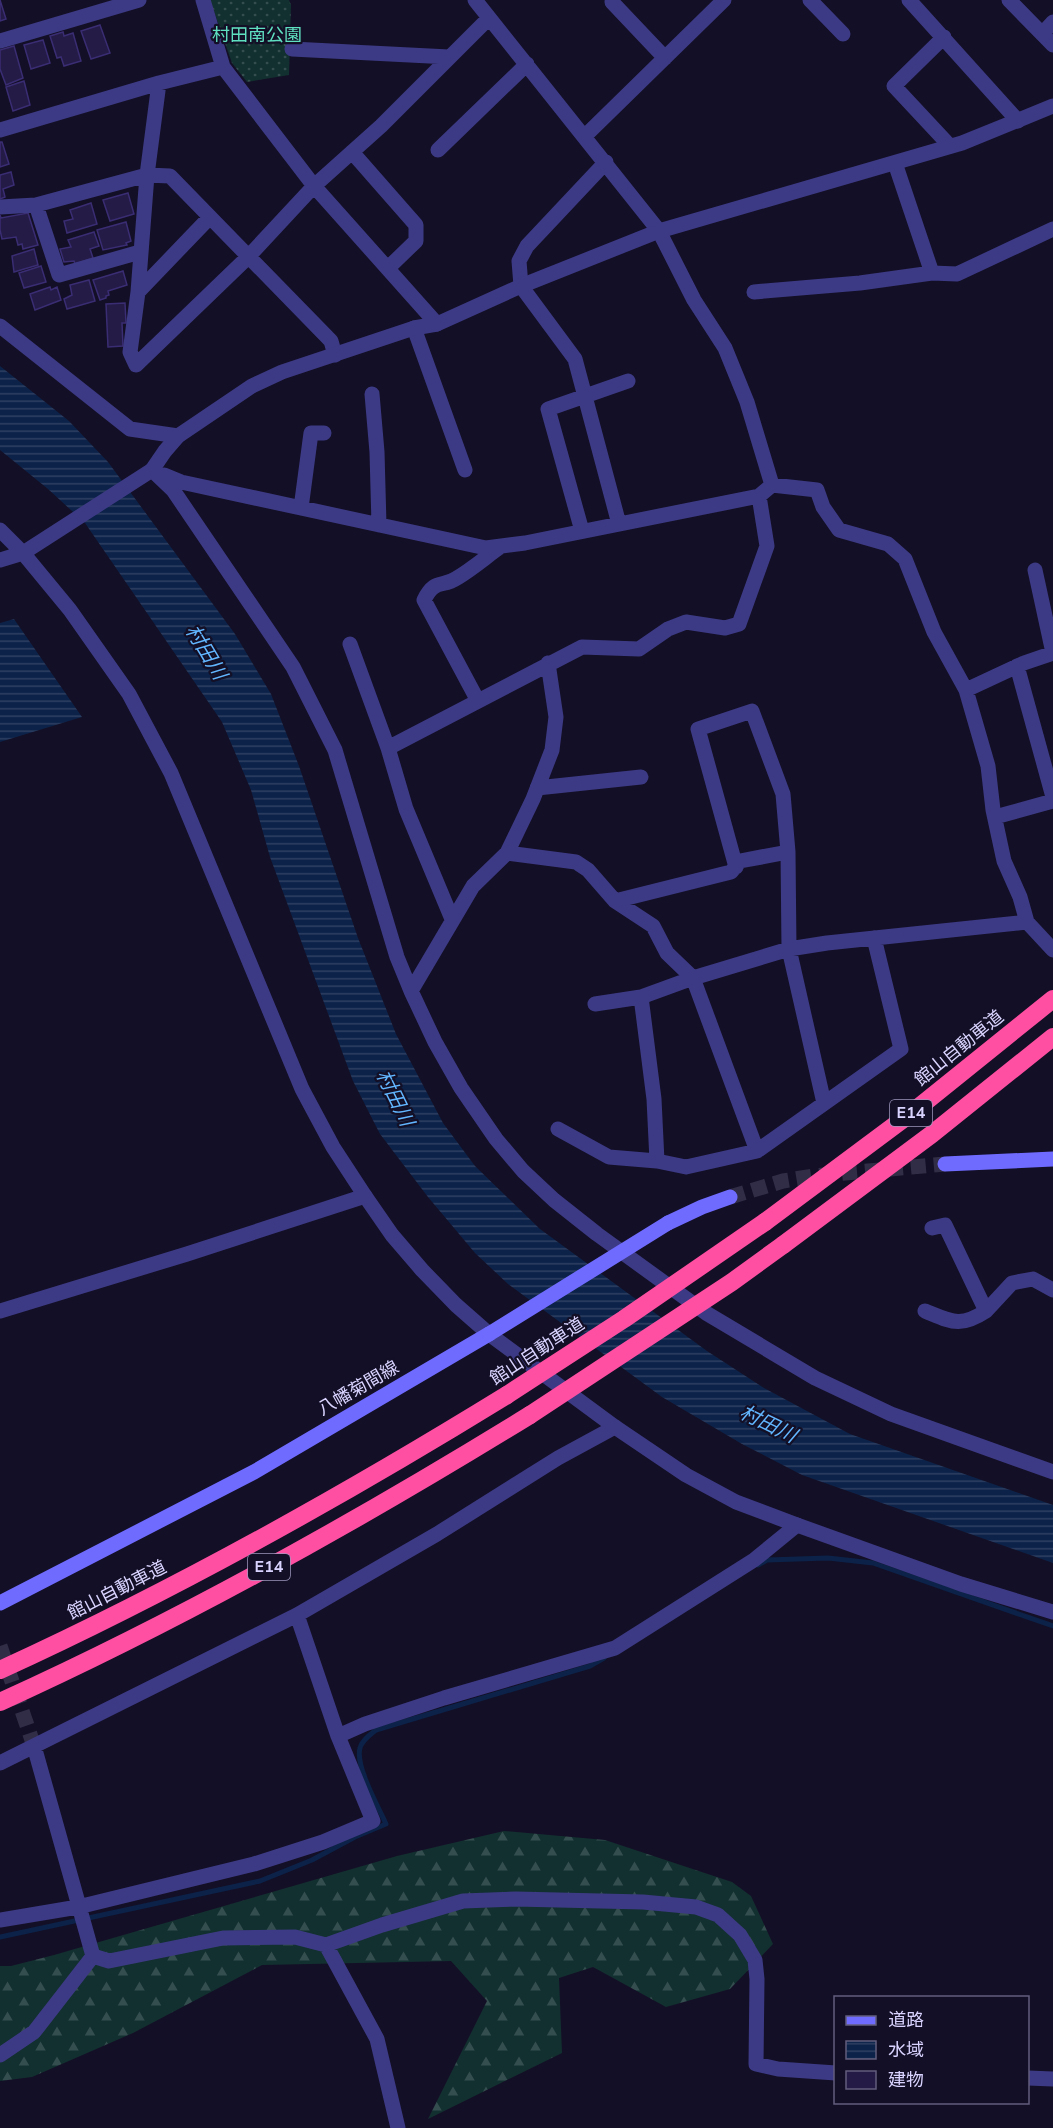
<svg xmlns="http://www.w3.org/2000/svg" width="1053" height="2128" font-family="'Nunito Sans','Noto Sans JP',sans-serif">
	<style>
		.grass { fill: url(#grass-dots) }
		.forest { fill: url(#forest-firs) }
		.water { fill: url(#water-rules) }
		.lines { fill: none; stroke-linecap: round; stroke-linejoin: round }
		.stream { stroke: #0c2248; stroke-width: 5 }
		.building { fill: #241b47; stroke: #3b2d73; stroke-width: 1.5 }
		.minor-tunnel { stroke: #312d47; stroke-width: 15; stroke-dasharray: 15 8; stroke-linecap: butt }
		.secondary-tunnel { stroke: #312d47; stroke-width: 15; stroke-dasharray: 15 8; stroke-linecap: butt }
		.minor { stroke: #3d3a85; stroke-width: 15 }
		.tertiary { stroke: #3d3a85; stroke-width: 15 }
		.secondary { stroke: #6f6bff; stroke-width: 15 }
		.motorway { stroke: #ff4fa3; stroke-width: 18 }
		.secondary-bridge { stroke: #6f6bff; stroke-width: 15 }
		.motorway-bridge { stroke: #ff4fa3; stroke-width: 18 }
		.labels { text-anchor: middle; dominant-baseline: central; stroke-width: 4.5; stroke-linejoin: round; paint-order: stroke }
		.shield { fill: #130f26; stroke: #9e99be; stroke-width: 1.5 }
		.shield-label { font-size: 16px; font-weight: bold; fill: #d9d4ff }
		.park-label { font-size: 18px; fill: #5fe0c0; stroke: #130f26 }
		.street-label { font-size: 18px; fill: #d9d4ff; stroke: #130f26 }
		.water-label { font-size: 20px; font-style: italic; fill: #62b6ff; stroke: #130f26 }
	</style>
	<defs>
		<pattern id="grass-dots" width="8" height="8" patternUnits="userSpaceOnUse" patternTransform="scale(1.5)"><rect width="8" height="8" fill="#12302f"/><path d="M2 2h.1M6 6h.1" fill="none" stroke="#344d4e" stroke-width="1.8" stroke-linecap="round"/></pattern>
		<pattern id="forest-firs" width="22" height="20" patternUnits="userSpaceOnUse" patternTransform="scale(1.5)"><rect width="22" height="20" fill="#12302f"/><path d="M5 1l3.5 6h-7zM16 11l3.5 6h-7z" fill="#344d4e"/></pattern>
		<pattern id="water-rules" width="6" height="5" patternUnits="userSpaceOnUse" patternTransform="scale(1.5)"><rect width="6" height="5" fill="#0c2248"/><path d="M0 2.5h6" fill="none" stroke="#2f4163"/></pattern>
	</defs>
	<rect width="100%" height="100%" fill="#130f26"/>
	<path class="grass" d="M210 0H289L291 5 289 75 247 82 232 63Z"/>
	<path class="forest" d="M504 1831 605 1840 732 1882 751 1896 773 1944 730 1989 666 2007 593 1967 559 1978 562 2053 428 2119 487 2001 451 1961 262 1965 133 2033 32 2077 0 2081V1966H11L54 1955 397 1856Z"/>
	<path class="water" d="M0 366 69 421 108 462 235 634 271 694 299 766 358 938 396 1034 443 1123 475 1166 540 1229 707 1351 764 1388 850 1434 1053 1505V1563L802 1475 742 1444 662 1397 508 1284 475 1253 428 1197 380 1134 353 1081 270 857 251 790 222 722 85 523 48 489 0 450Z
		M14 619 82 717 0 742V623Z"/>
	<g class="lines">
		<path class="stream" d="M758 1565 767 1560 828 1558 873 1563 1053 1626
			M0 1937 260 1881 312 1860 355 1837 386 1824C378 1806 355 1766 360 1748 362 1740 370 1735 376 1730L590 1666 604 1658"/>
	</g>
	<path class="building" d="M0 0 6 19 0 21Z
		M100 25 110 53 91 59 81 31Z
		M63 32 64 36 73 33 81 61 64 66 61 57 57 58 50 36Z
		M43 40 50 63 31 69 24 45Z
		M14 46 23 78 6 85 0 69V50Z
		M24 81 30 105 13 111 6 87Z
		M0 142H2L9 164 0 167Z
		M11 172 14 185 3 189 5 197 0 199V175Z
		M128 193 134 214 110 221 103 200Z
		M91 203 97 224 67 233 64 221 73 219 70 210Z
		M28 213 38 245 23 249 22 244 18 245 16 237 2 239 0 230V215L1 218Z
		M126 222 131 241 126 243 127 245 103 250 97 230Z
		M94 232 99 246 90 249 93 258 75 264 74 261 64 262 60 249 71 247 68 240Z
		M34 249 38 265 14 272 12 256Z
		M41 266 46 282 24 288 19 273Z
		M123 271 127 285 108 291 109 295 106 296V298L100 300 93 280Z
		M89 280 95 301 67 309 64 299 72 295 70 285Z
		M50 287 51 290 57 287 61 300 35 310 30 294Z
		M125 303 126 323H122L123 346 108 347 106 304Z"/>
	<g class="lines">
		<path class="minor-tunnel" d="M0 1646 34 1746"/>
		<path class="secondary-tunnel" d="M730 1197 783 1181 813 1176 945 1164"/>
		<path class="minor" d="M203 0 223 67 314 186 437 324
			M475 0 659 231 694 300 725 348 747 402 772 485
			M810 0 843 34
			M909 0 1018 121
			M1009 0 1053 45
			M612 2 665 58
			M1042 34 1053 22
			M944 37 894 86 950 146
			M0 41 139 0
			M292 49 449 57
			M159 83 147 175 138 292 130 352 136 365 248 257 314 186 381 126 489 18
			M0 130 159 83 223 67
			M585 136 724 0
			M438 150 527 64
			M352 152 416 225V241L388 268
			M606 162 527 246 519 261 521 286 575 359 619 524
			M895 163 932 273
			M36 205 59 275 140 252
			M0 207 36 205 147 175 170 176 331 341 335 355
			M138 292 210 217
			M754 292 860 283 932 273 957 274 1053 229
			M0 326 130 429 178 436
			M414 328 465 470
			M372 394 377 452 379 525
			M152 470 173 490 293 667 335 750 397 957 411 991 435 1042 461 1088 496 1139 523 1171 554 1200 597 1234 706 1313 815 1378 891 1414 1053 1472
			M164 475 181 482 486 548 525 543 759 496 772 485 817 490 823 507 839 530 888 544 905 559 934 632 966 690 988 766 993 810 1004 861 1020 897 1027 922 1053 950
			M301 508 311 433H324
			M582 531 548 409 628 381
			M1035 570 1053 653
			M350 644 388 748 406 809 452 919
			M1017 666 1053 797
			M966 690 1024 663 1053 653
			M478 701 424 600C435 578 442 588 457 578 472 569 486 557 500 547
			M388 748 582 647 639 649 668 629 686 622 725 628 739 624 767 546 759 496
			M537 788 641 777
			M995 817 1053 801
			M507 853 576 862 588 870 615 901 653 926 667 953 693 978 789 949 827 943 1027 922
			M736 867 698 729 752 711 783 794 788 852 789 949 824 1103
			M615 901 731 872 740 861 788 852
			M411 991 473 886 507 853 533 799 552 750 556 717 548 663
			M641 997 654 1099 657 1161
			M595 1004 641 997 693 978 757 1151
			M558 1129 609 1157 657 1161 686 1167 757 1151 901 1049 874 938
			M932 1228 945 1225 986 1311 1012 1283 1033 1279 1053 1290
			M0 1311 187 1254 365 1196
			M925 1311C952 1322 960 1328 986 1311
			M338 1736 365 1724 444 1698 615 1648 754 1560 797 1525
			M34 1746 93 1956
			M0 1763 297 1615 437 1534 558 1458 615 1427
			M0 1920 78 1907 254 1864 323 1842 373 1821 338 1736 297 1615
			M326 1945 377 2039 398 2128
			M93 1956 109 1961 223 1938 295 1937 326 1945 382 1925 463 1901 516 1899 643 1902 696 1907 718 1915 740 1935 755 1960 757 1979 756 2064 778 2069 836 2073
			M0 2055 34 2032 93 1956
			M1028 2078 1053 2079"/>
		<path class="tertiary" d="M0 530 23 553 70 610 129 694 171 773 302 1089 333 1147 365 1196 392 1235 422 1270 456 1305 489 1334 615 1427 686 1475 736 1502 797 1525 961 1584 1053 1612
			M0 560 23 553 152 470 165 451 178 436 252 386 282 372 414 328 437 324 521 286 659 231 962 143 1053 106"/>
		<path class="secondary" d="M945 1164 1053 1159
			M668 1223 702 1207 730 1197
			M0 1603 254 1472 489 1334"/>
		<path class="motorway" d="M765 1222 914 1111 1053 999
			M783 1245 932 1134 1053 1037
			M0 1670C175 1590 343 1496 507 1395
			M0 1702C183 1619 358 1521 530 1415"/>
		<path class="secondary-bridge" d="M489 1334 668 1223"/>
		<path class="motorway-bridge" d="M507 1395 624 1319 765 1222
			M530 1415 732 1282 783 1245"/>
	</g>
	<g class="labels">
		<g class="shield">
			<rect x="890" y="1100" width="42" height="26" rx="4.5"/>
			<rect x="248" y="1554" width="42" height="26" rx="4.5"/>
		</g>
		<g class="shield-label">
			<text x="911" y="1113">E14</text>
			<text x="269" y="1567">E14</text>
		</g>
		<g class="park-label">
			<text x="257" y="35">村田南公園</text>
		</g>
		<g class="street-label">
			<text transform="translate(959 1048) rotate(-39)">館山自動車道</text>
			<text transform="translate(537 1351) rotate(-33)">館山自動車道</text>
			<text transform="translate(358 1388) rotate(-30)">八幡菊間線</text>
			<text transform="translate(117 1590) rotate(-27)">館山自動車道</text>
		</g>
		<g class="water-label">
			<text transform="translate(206 652) rotate(59)">村田川</text>
			<text transform="translate(395 1098) rotate(64)">村田川</text>
			<text transform="translate(768 1424) rotate(26)">村田川</text>
		</g>
	</g>
	<rect x="834" y="1996" width="195" height="108" fill="#130f26" stroke="#625e7d" stroke-width="1.5"/>
	<rect x="846" y="2016" width="30" height="9" fill="#6f6bff" stroke="#625e7d" stroke-width="1.5"/>
	<text x="888" y="2026" font-size="18" fill="#d9d4ff">道路</text>
	<rect x="846" y="2041" width="30" height="18" fill="url(#water-rules)" stroke="#625e7d" stroke-width="1.5"/>
	<text x="888" y="2056" font-size="18" fill="#d9d4ff">水域</text>
	<rect x="846" y="2071" width="30" height="18" fill="#241b47" stroke="#625e7d" stroke-width="1.5"/>
	<text x="888" y="2086" font-size="18" fill="#d9d4ff">建物</text>
</svg>
